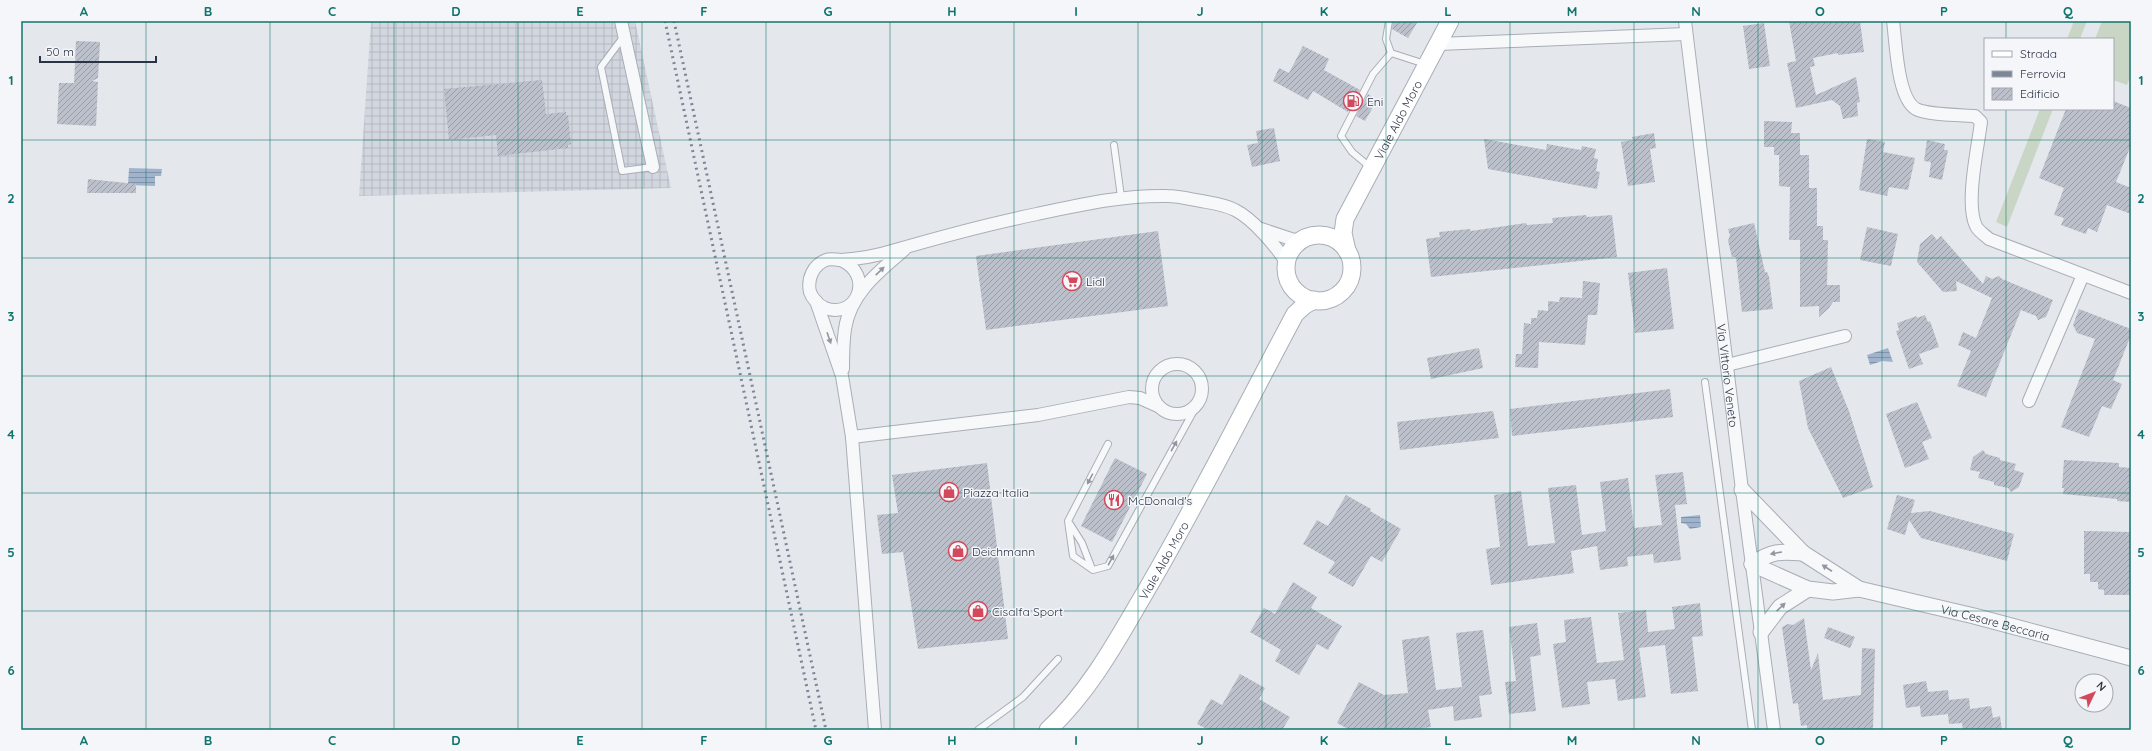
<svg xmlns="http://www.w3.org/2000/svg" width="2152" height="751" font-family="Quicksand,sans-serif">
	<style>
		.industrial { fill: url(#industrial-grid) }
		.pitch { fill: #c9d6c5 }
		.water { fill: url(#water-rules) }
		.building { fill: url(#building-hatch) }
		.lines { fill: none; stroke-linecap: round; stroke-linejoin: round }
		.service-casing { stroke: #a9aeb7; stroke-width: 8 }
		.minor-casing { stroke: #a9aeb7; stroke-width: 14 }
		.tertiary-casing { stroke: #a9aeb7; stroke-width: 17 }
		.secondary-casing { stroke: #a9aeb7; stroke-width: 19 }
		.service { stroke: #f7f8fa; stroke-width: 6 }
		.minor { stroke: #f7f8fa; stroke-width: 12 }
		.tertiary { stroke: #f7f8fa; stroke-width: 15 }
		.secondary { stroke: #fff; stroke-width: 17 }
		.rail { stroke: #7d8696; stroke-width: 3; stroke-dasharray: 2 4; stroke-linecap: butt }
		.oneway { fill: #9196a0 }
		.grid { fill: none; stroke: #0f766e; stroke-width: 1; stroke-opacity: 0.55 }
		.labels { text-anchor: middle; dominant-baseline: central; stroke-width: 3; stroke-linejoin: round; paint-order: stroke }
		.poi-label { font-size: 12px; fill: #2b3445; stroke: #f4f6f9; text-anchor: start }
		.street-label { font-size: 12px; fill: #2b3445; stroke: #f4f6f9 }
		.neatline { fill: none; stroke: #0f766e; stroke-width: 1.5 }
		.grid-label { font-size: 13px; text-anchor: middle; font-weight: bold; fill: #0f766e }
	</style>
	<defs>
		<pattern id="industrial-grid" width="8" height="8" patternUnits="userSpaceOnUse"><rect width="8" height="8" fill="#d2d6de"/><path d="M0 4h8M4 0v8" fill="none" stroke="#b4b8c0"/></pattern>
		<pattern id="water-rules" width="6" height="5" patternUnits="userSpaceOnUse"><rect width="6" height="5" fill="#9fb4cc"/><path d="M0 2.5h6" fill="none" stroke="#8293a7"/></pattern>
		<pattern id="building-hatch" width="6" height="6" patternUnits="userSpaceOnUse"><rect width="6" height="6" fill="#bbc0ca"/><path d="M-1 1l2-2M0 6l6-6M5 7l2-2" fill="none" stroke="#989da6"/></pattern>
	</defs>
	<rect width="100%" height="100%" fill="#e4e7ec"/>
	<path class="industrial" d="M371 21H635L671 188 359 196Z"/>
	<path class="pitch" d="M2074 21H2087L2080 39H2067Z
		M2102 21H2131V75L2127 85 2113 80V39H2095Z
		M2040 109H2053L2007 227 1996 222Z"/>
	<path class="water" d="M129 168 162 169 161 176H155V186L128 185Z
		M1888 348 1893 362 1882 361 1870 365 1867 355Z
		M1700 515 1701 527 1690 529 1686 524 1681 523V517Z"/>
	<path class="building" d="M1393 21H1418L1408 38 1392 29Z
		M1789 21H1860L1864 52 1838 55V53L1813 58 1815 66 1810 67 1816 95 1856 77 1860 102 1857 103 1858 116 1843 119 1840 106 1832 100 1796 108 1787 63 1796 61Z
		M1764 23 1770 66 1749 69 1743 26Z
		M76 41 100 42 98 78 92 81 98 82 96 126 57 124 59 83H74Z
		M1303 46 1329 59 1324 70 1360 90 1348 112 1313 91 1308 100 1273 81 1279 68 1289 73Z
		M542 80 546 114 566 112V115H568L571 144 568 145V148L498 156 496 135 449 140 444 89Z
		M1368 94 1377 100 1365 121 1356 116Z
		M2113 101 2131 108V145L2116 182 2131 188V214L2107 205 2097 232 2088 228 2086 234 2061 225 2064 218 2054 215 2064 188 2039 178 2066 109H2113Z
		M1764 121 1792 122 1791 133H1800V155H1809V188H1817V226H1823V240H1828L1827 285H1840V302H1833L1829 308 1819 317V306L1800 307V240H1789L1790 187 1779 186V155H1774V147H1764Z
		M1274 128 1280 161 1252 167 1247 145 1258 143 1256 131Z
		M1654 133 1656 148 1650 149 1655 182 1628 186 1621 142 1633 140 1632 137Z
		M1484 139 1546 150 1547 144 1581 150 1582 146 1596 149 1594 158 1598 159 1596 171 1600 172 1597 189 1488 169Z
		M1867 139 1885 142 1883 152 1915 158 1908 190 1889 187 1887 196 1859 190Z
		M1927 140 1945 144 1944 150H1948L1942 180 1929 177 1931 162 1924 161Z
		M88 179 136 184V193H87Z
		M1586 215 1587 217 1612 215 1617 257 1431 277 1426 239 1440 237 1439 232 1470 229 1471 231 1526 223 1527 225 1553 223 1552 218Z
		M1754 223 1765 272H1767L1769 277 1773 309 1742 312 1736 257H1732L1728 241 1730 235 1728 229Z
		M1867 227 1898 234 1891 266 1860 260Z
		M1158 231 1168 306 986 330 976 256Z
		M1932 234 1937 240 1941 236 1983 284 1986 276 1992 279 1999 276 2002 279 2053 300 2046 317 2038 320 2036 316 2021 310 1986 397 1957 386 1971 351 1958 345 1963 332 1976 338 1992 298 1956 281 1957 291 1943 292 1917 262 1920 244Z
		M1667 268 1674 329 1635 333 1628 273Z
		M1583 281 1600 283 1597 315H1588L1585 345 1539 342 1538 368 1515 367 1516 354H1522L1524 323 1531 324V318H1537L1538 310 1548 311V301L1559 302 1560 297 1582 298Z
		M2079 309 2131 329V335L2113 380 2122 384 2111 409 2102 406 2089 437 2061 427 2095 339 2077 333 2073 325Z
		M1925 315 1928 322 1930 321 1939 347 1919 354 1923 364 1909 369 1896 331 1899 330 1897 323 1917 316V318Z
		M1479 348 1483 368 1431 379 1427 358Z
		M1831 367 1849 411 1873 487 1843 498 1808 428 1799 381Z
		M1670 389 1673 417 1512 436 1510 409Z
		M1917 402 1932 438 1922 442 1929 459 1905 468 1886 414Z
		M1493 411 1499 438 1400 450 1397 422Z
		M1983 450 1986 454 2000 458V460L2016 464 2014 470 2024 473 2019 487 2011 492 2008 488 1994 485V482L1978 478 1980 472 1970 470 1973 457Z
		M1115 458 1147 474 1112 542 1081 526Z
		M2064 460 2119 463V467L2131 468V502L2117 501V499L2063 494 2064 488H2062Z
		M987 463 1008 639 918 649 903 552 882 554 877 515 898 513 892 475Z
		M1683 472 1687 504 1675 505 1681 560 1654 563 1653 554 1627 557 1628 566 1600 570 1597 546 1571 551 1574 573 1491 585 1486 549 1500 547 1494 495 1521 491 1528 546 1555 543 1548 488 1576 485 1582 535 1606 531 1600 482 1616 480 1628 478 1634 528 1662 525 1655 475Z
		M1346 495 1371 509 1370 511 1401 529 1382 562 1371 556 1353 587 1328 573 1335 562 1303 544 1317 520 1328 526Z
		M1897 495 1915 500 1911 513 1930 511 2014 534 2007 561 1921 538 1909 520 1905 535 1887 529Z
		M2084 531 2131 532V595H2104V590L2098 589V582H2090V574H2084Z
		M1293 582 1317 597 1311 608 1342 626 1328 650 1317 644 1299 675 1275 661 1281 650 1250 632 1264 608 1275 614Z
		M1700 603 1703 636 1692 637 1698 691 1671 694 1665 645 1639 648 1646 697 1618 701 1615 679 1587 682 1590 704 1562 708 1553 644 1566 642 1564 620 1591 617 1597 663 1624 660 1618 613 1646 610 1648 632 1675 629 1672 607Z
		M1804 618 1811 670 1818 653 1823 700 1861 695 1862 648 1875 649 1873 730H1807V725L1801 726 1798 703 1793 704 1782 627 1788 624 1793 625Z
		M1537 623 1541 655 1530 657 1536 711 1509 714 1505 682 1516 681 1509 627Z
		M1828 627 1855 637 1850 648 1824 638Z
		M1483 630 1492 694 1479 696 1482 717 1454 721 1453 706 1428 710 1431 727 1411 730H1350L1337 723 1359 682 1384 695 1408 693 1402 640 1429 636 1436 690 1462 687 1456 633Z
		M1240 674 1265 688 1259 699 1290 717 1282 730H1209L1197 724 1211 699 1222 705Z
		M1926 681 1928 692 1948 690 1949 700 1969 698 1970 709 1991 706 1993 718 2000 716 2002 730H1963L1962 723 1949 724 1948 714 1921 717 1920 706 1906 708 1903 685Z"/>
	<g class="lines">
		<g class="service-casing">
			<path id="service" d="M1389 21 1386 39 1391 53
				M624 36 601 67 622 171 653 167
				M1114 145 1121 197
				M1370 167 1352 152 1341 136 1373 74 1391 53 1425 64
				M1705 382 1752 730
				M1108 444 1068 521 1073 556 1093 570 1108 566 1197 405
				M1070 524 1082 543 1092 569
				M978 730 1023 697 1058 659"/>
		</g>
		<g class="minor-casing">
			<g id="minor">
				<path d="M621 21 653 167"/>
				<path id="s1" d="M1685 21 1742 490 1774 730"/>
				<path d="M1893 21C1896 42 1897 98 1916 109 1927 115 1962 115 1975 116L1981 122C1978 147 1965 204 1976 226 1978 231 1985 235 1989 239L2131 293"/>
				<path d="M1438 44 1686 34"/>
				<path d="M1261 229 1294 240 1307 237"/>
				<path d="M841 260C875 275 857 320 825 308 818 305 812 298 810 292 807 279 813 265 826 260 831 258 836 260 841 260 858 259 876 256 892 251 940 237 988 224 1037 214 1080 205 1122 195 1167 196 1178 196 1190 199 1201 201 1212 203 1226 205 1235 210 1253 219 1276 246 1286 262"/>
				<path d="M816 301 842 376 852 437 875 730"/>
				<circle cx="1177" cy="389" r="25"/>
				<path d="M1727 365 1845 336"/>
				<path d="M843 369C843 356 843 342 845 329 850 294 879 271 904 250"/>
				<path d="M2029 401 2083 275"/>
				<path d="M852 437 1038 415 1129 397 1140 398 1158 406"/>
			</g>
		</g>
		<g class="tertiary-casing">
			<g id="tertiary">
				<path d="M1742 490 1803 553 1859 589"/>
				<path id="s2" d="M1752 564 1808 589 1833 592 1859 589 1974 616 2131 658"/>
				<path d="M1752 564C1772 551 1780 551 1803 553"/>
				<path d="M1761 632 1780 607 1808 589"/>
			</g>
		</g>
		<g class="secondary-casing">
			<g id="secondary">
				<circle cx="1319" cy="268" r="33"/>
				<path id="s3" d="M1347 251 1343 233 1345 219 1450 21"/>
				<path id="s4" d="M1048 730C1092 689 1120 635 1150 584 1201 496 1247 404 1295 314L1305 305 1314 300"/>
			</g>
		</g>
		<use href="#service" class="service"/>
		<use href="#minor" class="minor"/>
		<use href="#tertiary" class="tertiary"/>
		<use href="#secondary" class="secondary"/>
		<path class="rail" d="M665 21 816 730
			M674 21 826 730"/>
	</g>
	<defs><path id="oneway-solid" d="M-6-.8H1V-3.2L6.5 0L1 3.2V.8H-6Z"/></defs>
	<g class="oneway">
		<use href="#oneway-solid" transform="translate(880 271) rotate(-44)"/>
		<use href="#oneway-solid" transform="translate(829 338) rotate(71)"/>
		<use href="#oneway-solid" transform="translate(1174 446) rotate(-61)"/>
		<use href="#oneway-solid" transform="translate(1090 479) rotate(118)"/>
		<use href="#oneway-solid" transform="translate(1776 553) rotate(170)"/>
		<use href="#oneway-solid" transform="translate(1111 560) rotate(-61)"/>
		<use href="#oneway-solid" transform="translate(1827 568) rotate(-147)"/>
		<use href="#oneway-solid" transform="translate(1781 607) rotate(-43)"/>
	</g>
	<path class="grid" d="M146 21V730M270 21V730M394 21V730M518 21V730M642 21V730M766 21V730M890 21V730M1014 21V730M1138 21V730M1262 21V730M1386 21V730M1510 21V730M1634 21V730M1758 21V730M1882 21V730M2006 21V39M2006 109V730M21 140H2131M21 258H2131M21 376H2131M21 493H2131M21 611H2131"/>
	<defs>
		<g id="fuel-ring" transform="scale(1)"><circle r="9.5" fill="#f4f6f9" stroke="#d1495b" stroke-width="1.5"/><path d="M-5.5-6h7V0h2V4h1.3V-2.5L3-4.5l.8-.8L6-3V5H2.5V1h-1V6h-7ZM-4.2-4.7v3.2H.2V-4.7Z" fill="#d1495b"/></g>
		<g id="supermarket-ring" transform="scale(1)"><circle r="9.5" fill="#f4f6f9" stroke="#d1495b" stroke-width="1.5"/><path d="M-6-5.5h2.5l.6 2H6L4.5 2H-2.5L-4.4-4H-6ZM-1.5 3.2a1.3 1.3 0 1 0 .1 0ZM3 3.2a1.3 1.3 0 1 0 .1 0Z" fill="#d1495b"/></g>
		<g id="shop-ring" transform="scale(1)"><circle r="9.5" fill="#f4f6f9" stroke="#d1495b" stroke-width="1.5"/><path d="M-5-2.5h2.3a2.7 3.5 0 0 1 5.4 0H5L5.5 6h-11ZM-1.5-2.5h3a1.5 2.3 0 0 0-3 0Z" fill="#d1495b"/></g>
		<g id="restaurant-ring" transform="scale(1)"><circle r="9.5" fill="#f4f6f9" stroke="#d1495b" stroke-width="1.5"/><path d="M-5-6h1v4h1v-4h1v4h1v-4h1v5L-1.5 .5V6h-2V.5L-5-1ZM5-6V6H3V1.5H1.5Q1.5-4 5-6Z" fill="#d1495b"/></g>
	</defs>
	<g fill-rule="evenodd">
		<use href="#fuel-ring" x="1353" y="101"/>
		<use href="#supermarket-ring" x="1072" y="281"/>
		<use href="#shop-ring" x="949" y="492"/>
		<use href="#restaurant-ring" x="1114" y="500"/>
		<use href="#shop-ring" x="958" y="551"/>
		<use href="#shop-ring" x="978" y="611"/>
	</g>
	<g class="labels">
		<g class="poi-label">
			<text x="1367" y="101">Eni</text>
			<text x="1086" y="281">Lidl</text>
			<text x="963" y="492">Piazza Italia</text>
			<text x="1128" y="500">McDonald's</text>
			<text x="972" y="551">Deichmann</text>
			<text x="992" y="611">Cisalfa Sport</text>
		</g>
		<g class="street-label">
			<text stroke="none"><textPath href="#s3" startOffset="145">Viale Aldo Moro</textPath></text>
			<text stroke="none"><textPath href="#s1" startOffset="357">Via Vittorio Veneto</textPath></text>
			<text stroke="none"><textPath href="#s4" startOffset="206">Viale Aldo Moro</textPath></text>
			<text stroke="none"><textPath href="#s2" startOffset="253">Via Cesare Beccaria</textPath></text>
		</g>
	</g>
	<rect width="2152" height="751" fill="none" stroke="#f4f6f9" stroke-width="44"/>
	<rect x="1984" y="38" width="130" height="72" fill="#f4f6f9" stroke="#a4a8b1"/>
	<rect x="1992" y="51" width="20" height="6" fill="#ffffff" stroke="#a4a8b1"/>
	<text x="2020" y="58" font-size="12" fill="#2b3445">Strada</text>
	<rect x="1992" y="71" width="20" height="6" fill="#7d8696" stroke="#a4a8b1"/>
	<text x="2020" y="78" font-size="12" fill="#2b3445">Ferrovia</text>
	<rect x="1992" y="88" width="20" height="12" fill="url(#building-hatch)" stroke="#a4a8b1"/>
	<text x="2020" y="98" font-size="12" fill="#2b3445">Edificio</text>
	<g transform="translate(2094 693) rotate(47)"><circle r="19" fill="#f4f6f9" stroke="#a4a8b1"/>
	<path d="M0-3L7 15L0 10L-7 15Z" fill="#d1495b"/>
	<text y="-6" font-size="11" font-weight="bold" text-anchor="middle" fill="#2b3445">N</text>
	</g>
	<path d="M40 56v6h116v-6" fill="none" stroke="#2b3445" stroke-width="2"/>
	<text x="46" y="56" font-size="12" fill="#2b3445" stroke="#f4f6f9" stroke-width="3" paint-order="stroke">50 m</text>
	<rect x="22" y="22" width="2108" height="707" class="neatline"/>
	<g class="grid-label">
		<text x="84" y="16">A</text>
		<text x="208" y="16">B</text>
		<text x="332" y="16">C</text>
		<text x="456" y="16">D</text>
		<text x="580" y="16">E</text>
		<text x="704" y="16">F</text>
		<text x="828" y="16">G</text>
		<text x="952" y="16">H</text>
		<text x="1076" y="16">I</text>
		<text x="1200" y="16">J</text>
		<text x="1324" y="16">K</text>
		<text x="1448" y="16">L</text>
		<text x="1572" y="16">M</text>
		<text x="1696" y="16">N</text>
		<text x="1820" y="16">O</text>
		<text x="1944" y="16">P</text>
		<text x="2068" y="16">Q</text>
		<text x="11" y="85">1</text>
		<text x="2141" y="85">1</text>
		<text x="11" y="203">2</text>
		<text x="2141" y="203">2</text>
		<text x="11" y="321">3</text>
		<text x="2141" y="321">3</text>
		<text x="11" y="439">4</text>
		<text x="2141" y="439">4</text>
		<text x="11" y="557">5</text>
		<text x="2141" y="557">5</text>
		<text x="11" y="675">6</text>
		<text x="2141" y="675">6</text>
		<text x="84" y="745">A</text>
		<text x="208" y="745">B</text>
		<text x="332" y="745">C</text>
		<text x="456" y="745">D</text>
		<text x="580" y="745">E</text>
		<text x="704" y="745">F</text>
		<text x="828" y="745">G</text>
		<text x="952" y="745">H</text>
		<text x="1076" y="745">I</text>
		<text x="1200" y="745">J</text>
		<text x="1324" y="745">K</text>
		<text x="1448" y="745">L</text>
		<text x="1572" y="745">M</text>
		<text x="1696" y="745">N</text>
		<text x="1820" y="745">O</text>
		<text x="1944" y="745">P</text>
		<text x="2068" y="745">Q</text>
	</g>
</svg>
